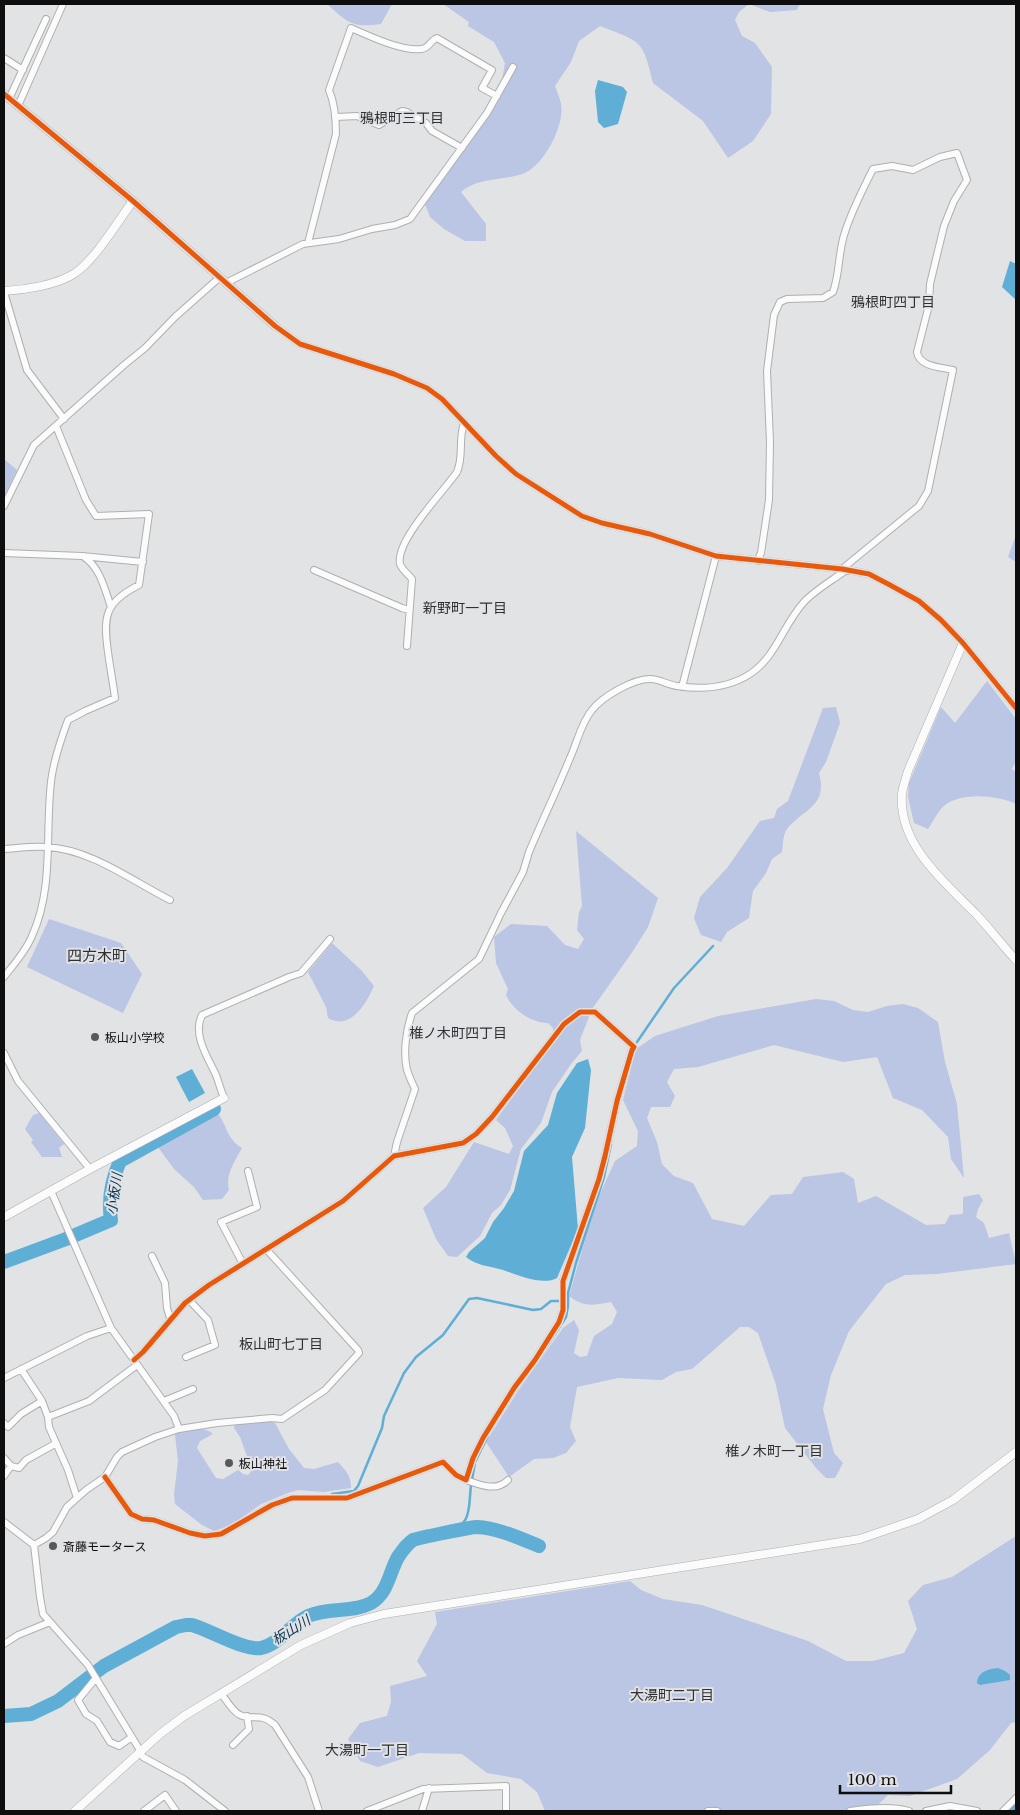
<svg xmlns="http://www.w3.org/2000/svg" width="1020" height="1815" font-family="'Libre Baskerville','Noto Sans JP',serif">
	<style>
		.green { fill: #bbc5e4 }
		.water { fill: #5eaed5 }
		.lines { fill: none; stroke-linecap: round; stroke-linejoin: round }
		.stream { stroke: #5eaed5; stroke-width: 2.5 }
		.river { stroke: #5eaed5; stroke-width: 14 }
		.minor-casing { stroke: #aeafb0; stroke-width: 8 }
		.tertiary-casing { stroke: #aeafb0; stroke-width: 9 }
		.minor { stroke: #fbfbfb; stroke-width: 6 }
		.tertiary { stroke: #fbfbfb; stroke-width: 8 }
		.cycleway-casing { stroke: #e1e2e5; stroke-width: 8 }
		.cycleway { stroke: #e8590c; stroke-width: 5 }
		.poi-dot { fill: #58595a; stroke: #e1e2e5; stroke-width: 2 }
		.labels { text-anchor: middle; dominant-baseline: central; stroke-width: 4; stroke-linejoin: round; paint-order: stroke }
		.poi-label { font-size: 12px; fill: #0e0e0f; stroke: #e1e2e5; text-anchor: start }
		.neighbourhood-label { font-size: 14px; fill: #2f3032; stroke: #e1e2e5 }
		.water-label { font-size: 14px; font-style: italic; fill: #08374e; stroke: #e1e2e5 }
		.quarter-label { font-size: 15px; fill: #2f3032; stroke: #e1e2e5 }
	</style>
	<rect width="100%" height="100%" fill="#e2e3e4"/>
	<path class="green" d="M327 4H392L381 24C352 28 348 23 327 4Z
		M443 4H800L797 10 770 12 749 4 739 12 735 20 742 36 755 43 772 67 771 114 753 141 728 158 703 121 653 83C643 39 641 42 600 26L579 41 571 62 555 86C557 92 560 98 561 104 565 126 543 167 522 174 501 181 478 177 461 192L486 224V241H465L444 229 430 217 425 204 498 102 505 63 494 42 468 26 469 22Z
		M4 459 17 470 4 497Z
		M1016 535V562L1008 557Z
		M987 681 1016 719V761L1012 769 1016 772V804C997 795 956 791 941 809 936 815 932 823 928 829L914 823 908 797 909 783 941 707 955 723Z
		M836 707 840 723 826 762 819 773C828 807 804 808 787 829 783 834 783 845 782 852L772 859 766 873 753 891 749 918 727 932 721 942 701 935 694 918 700 897 727 868 760 821 774 818 777 809 788 801 823 708Z
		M576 831 658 898 648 927 633 951 592 1009 580 1040 582 1051 571 1064 552 1092 541 1123 521 1149 510 1190 501 1205 492 1213 480 1236 457 1257 448 1256 436 1239 423 1208 446 1187 474 1142 509 1154 513 1146 505 1128 496 1120 553 1043V1028L548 1023C531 1023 513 1010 506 995L508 989 496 963 494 937 511 924 547 926 565 945 578 949 584 939 577 930 579 912 582 906Z
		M49 919 121 943 142 974 123 1013 27 967Z
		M332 943 361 970 374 986C366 1004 350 1031 328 1018L326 1007 308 972Z
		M816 999 834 1001 853 1010 868 1012 887 1006 903 1004 918 1008 938 1022 945 1062 957 1104 964 1178 951 1159 948 1137 922 1110 893 1098 877 1057 843 1062 774 1045 698 1067 674 1069 667 1082 675 1096 670 1107H651L647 1118 657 1142 662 1164 674 1176 693 1183 712 1219 744 1226 771 1195 792 1194 803 1177 843 1172 854 1179 858 1203 876 1196 926 1225 945 1224 950 1215 963 1214V1197L979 1194 983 1200 978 1209 976 1217 984 1223 989 1238 1009 1233 1016 1264 937 1274 905 1275 886 1284 849 1331 831 1375 823 1409 834 1453 843 1463 835 1478H826L816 1468 785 1428 776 1385 758 1333 749 1327H740L692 1369 676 1372 662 1380 618 1378 577 1387 570 1427 576 1441 566 1453 553 1458 534 1459 509 1477 486 1442 518 1391 563 1328 574 1320 579 1330 574 1353 580 1357 587 1356 594 1336 612 1324 617 1312 611 1302C593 1305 585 1308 569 1296L585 1240 598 1198 615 1161 637 1146 638 1131 623 1100 636 1049 655 1036 718 1016Z
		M215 1110C228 1124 225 1138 242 1148 235 1161 225 1174 229 1190L222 1199 203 1200 194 1187 174 1169 155 1143Z
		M39 1113 64 1144 59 1148 62 1157H42L31 1142 33 1140 25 1129 33 1115Z
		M270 1421 275 1423 289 1449 304 1468 314 1469 338 1462C346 1471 351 1475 351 1488L324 1492 298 1490 288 1493 261 1504 233 1524 214 1531 202 1525 175 1504 174 1494 178 1461 175 1435 176 1433C188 1431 204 1425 213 1434L200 1441 197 1448 216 1478 223 1479 238 1470 243 1474 248 1475 252 1470 240 1437 234 1428 235 1424Z
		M1016 1536V1722L1011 1723 990 1750 957 1779 910 1796 888 1795 872 1811H545L537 1792 521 1779 487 1773 462 1754 419 1753 378 1767 360 1761 348 1739 360 1723 387 1716 391 1702 390 1686 427 1676 417 1661 437 1624 435 1612 630 1581 641 1590 663 1599 702 1605 808 1641 846 1661H873L904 1653 917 1629 908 1601 923 1585 952 1577Z"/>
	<path class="water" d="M598 80 623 87 627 92 618 124 604 128 598 122 595 91Z
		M1010 261 1016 264V300L1002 287Z
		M588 1059 591 1070 585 1128 572 1157 578 1229 557 1278C543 1286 517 1275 503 1270 490 1266 477 1266 466 1257L469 1252 485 1238 493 1222 504 1208 514 1191 524 1151 548 1125 557 1093 577 1063Z
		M192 1069 205 1093 189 1102 176 1077Z
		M998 1668 1005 1671 1010 1675V1680L980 1685 977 1683C978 1671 989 1669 998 1668Z"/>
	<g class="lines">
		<path class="stream" d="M637 1042 674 988 713 946
			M546 1348 566 1317 568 1306V1293L576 1263 604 1177 611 1144
			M472 1480 475 1462 488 1436
			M332 1494 354 1491 358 1486 382 1428 384 1416 404 1373 416 1357 443 1335 469 1299 477 1298 533 1310 541 1309 551 1301H559
			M444 1533C473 1525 468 1511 471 1485"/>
		<path class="river" d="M4 1262 66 1239 111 1220C108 1200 112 1179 120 1161L214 1109
			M4 1716 31 1714 58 1701 104 1666 176 1627 186 1625H192C210 1630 244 1651 261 1648 280 1644 291 1624 308 1616 328 1607 353 1613 371 1603 388 1593 389 1573 398 1557 402 1551 407 1544 413 1540 418 1538 471 1527 477 1527 498 1528 519 1538 539 1546
			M1010 1811 1016 1806"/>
		<g class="minor-casing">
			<path id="minor" d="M4 58 23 70
				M9 99 46 19
				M18 106 63 4
				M336 117 357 116 379 125 402 111 407 112 426 123 432 131 462 148
				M308 243 336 134C336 118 335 104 329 90L351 28C369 36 403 52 422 49 429 48 431 40 437 38L492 70 482 88 497 96
				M226 283 303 244 339 239 372 229 395 225 410 219 487 113 513 67
				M4 292 27 370 64 419
				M275 326 300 344 394 374 427 388 442 399 496 456 516 474 582 516 602 523 650 534 716 556 842 569 869 574 890 585 919 601 941 620 963 643 1016 708
				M4 506 34 445 124 365 145 348 175 317 219 278
				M4 553 82 556 143 562
				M84 557C100 567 105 590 111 607
				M757 561 761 553 769 500 770 442 767 371 774 315 780 302 787 299 823 298 833 292C840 273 838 252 845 232 852 210 863 189 873 169L892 166 913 170 940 157 957 153 967 180 954 201 944 226 930 284 929 305 917 352C919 367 941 367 953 370L928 491 919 506 842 569
				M314 570 402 608 409 610
				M407 646 412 579C408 574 402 570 400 564 395 541 444 491 457 472 464 456 458 440 464 423
				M682 687 716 556
				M4 849C18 848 33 846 46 847 91 849 132 881 170 900
				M4 977C14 964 26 951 32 936 54 888 45 834 51 782 53 762 61 739 68 720L85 711 115 698C113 683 110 667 108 652 103 616 105 602 139 585L149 514 96 516 86 500 56 426
				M4 1053 18 1081 90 1169
				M224 1098C221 1091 219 1083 216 1075 208 1058 192 1034 202 1015L289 977 301 973 330 939
				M394 1156 397 1142 415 1089C412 1083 409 1076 407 1070 403 1053 406 1030 412 1013L479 959 501 913 523 872 529 852C542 821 557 790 570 758 577 743 581 723 592 710 602 697 634 678 651 679 659 679 668 685 677 686 702 690 728 688 750 674 776 657 783 625 804 602 815 590 833 580 846 570
				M51 1191 111 1328 174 1416 179 1429
				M152 1256 165 1283 167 1308 170 1318
				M243 1264 221 1222 257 1207 248 1171
				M186 1357 215 1345 208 1320 189 1300
				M21 1369 42 1401 48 1417 49 1427 68 1470 77 1498
				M4 1378 87 1336 111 1328
				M164 1401 193 1389
				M48 1417 89 1401 137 1365
				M4 1423 8 1427 21 1414 42 1401
				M4 1458 11 1466
				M4 1476 11 1466 19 1468 26 1460 55 1444
				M105 1477 131 1514 142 1519 154 1520 190 1533 205 1536 221 1534 272 1505 292 1498H347L443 1462 456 1475 466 1480 473 1458 483 1438 514 1388 535 1360 559 1322 563 1310V1281L599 1179 605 1156 617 1101 632 1050 634 1047 595 1012H580L564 1024 492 1117 476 1134 463 1143 394 1156 343 1201 209 1285 185 1303 143 1352 134 1360
				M466 1480C480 1485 496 1492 508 1480
				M4 1522 34 1545 40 1597 43 1614 88 1665 138 1747 143 1757 185 1780 225 1811
				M34 1545 46 1538 53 1532 67 1507 86 1490 105 1477 117 1457 122 1452 155 1437 179 1429 217 1423 272 1418 282 1419 325 1390 359 1353 358 1350 266 1249
				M4 1644 18 1635 50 1622
				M96 1678 78 1700 86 1714 97 1721 110 1742 119 1746 132 1737
				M221 1693C226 1700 233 1712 240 1715 254 1721 261 1712 275 1725L308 1777 319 1811
				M233 1745 249 1729 247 1716
				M144 1811 165 1795 176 1811
				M367 1811 423 1789 506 1786V1811
				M422 1811 429 1788
				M708 1811H717
				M850 1811C869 1808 892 1806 909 1811
				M926 1811 950 1806 977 1811
				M1003 1811 1016 1798"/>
		</g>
		<g class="tertiary-casing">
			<path id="tertiary" d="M4 94 133 201 275 326
				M4 291C24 290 58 285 75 273 95 260 118 221 133 201
				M963 643 908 771C906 779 903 786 902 794 898 844 944 882 976 914 990 929 1002 945 1016 960
				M4 1217 90 1169 224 1098
				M75 1811 160 1734 184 1716 301 1645 350 1623 384 1614 860 1539 918 1519 953 1500 1016 1452"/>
		</g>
		<use href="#minor" class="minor"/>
		<use href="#tertiary" class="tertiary"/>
		<g class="cycleway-casing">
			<path id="cycleway" d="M4 94 133 201 275 326 300 344 394 374 427 388 442 399 496 456 516 474 582 516 602 523 650 534 716 556 842 569 869 574 890 585 919 601 941 620 963 643 1016 708
				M105 1477 131 1514 142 1519 154 1520 190 1533 205 1536 221 1534 272 1505 292 1498H347L443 1462 456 1475 466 1480 473 1458 483 1438 514 1388 535 1360 559 1322 563 1310V1281L599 1179 605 1156 617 1101 632 1050 634 1047 595 1012H580L564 1024 492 1117 476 1134 463 1143 394 1156 343 1201 209 1285 185 1303 143 1352 134 1360"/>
		</g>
		<use href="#cycleway" class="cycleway"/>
	</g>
	<g class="poi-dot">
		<circle cx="95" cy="1037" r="5"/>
		<circle cx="229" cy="1463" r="5"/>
		<circle cx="53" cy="1546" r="5"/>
	</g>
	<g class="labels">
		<g class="poi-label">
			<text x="105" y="1037">板山小学校</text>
			<text x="239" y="1463">板山神社</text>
			<text x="63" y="1546">斎藤モータース</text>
		</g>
		<g class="neighbourhood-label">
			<text x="402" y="118">鴉根町三丁目</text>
			<text x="893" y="302">鴉根町四丁目</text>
			<text x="465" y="608">新野町一丁目</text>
			<text x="458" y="1033">椎ノ木町四丁目</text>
			<text x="281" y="1344">板山町七丁目</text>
			<text x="774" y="1451">椎ノ木町一丁目</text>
			<text x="672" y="1695">大湯町二丁目</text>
			<text x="367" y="1750">大湯町一丁目</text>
		</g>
		<g class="water-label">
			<text transform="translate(114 1194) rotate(-81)">小板川</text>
			<text transform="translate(291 1630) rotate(-32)">板山川</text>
		</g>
		<g class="quarter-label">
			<text x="97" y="955">四方木町</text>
		</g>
	</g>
	<rect width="1020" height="1815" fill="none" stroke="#0e0e0f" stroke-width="10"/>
	<path d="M840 1785v8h111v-8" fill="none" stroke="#0e0e0f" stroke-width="2.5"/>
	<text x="848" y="1785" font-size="15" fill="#0e0e0f" stroke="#e1e2e5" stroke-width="4" paint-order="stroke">100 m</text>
</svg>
